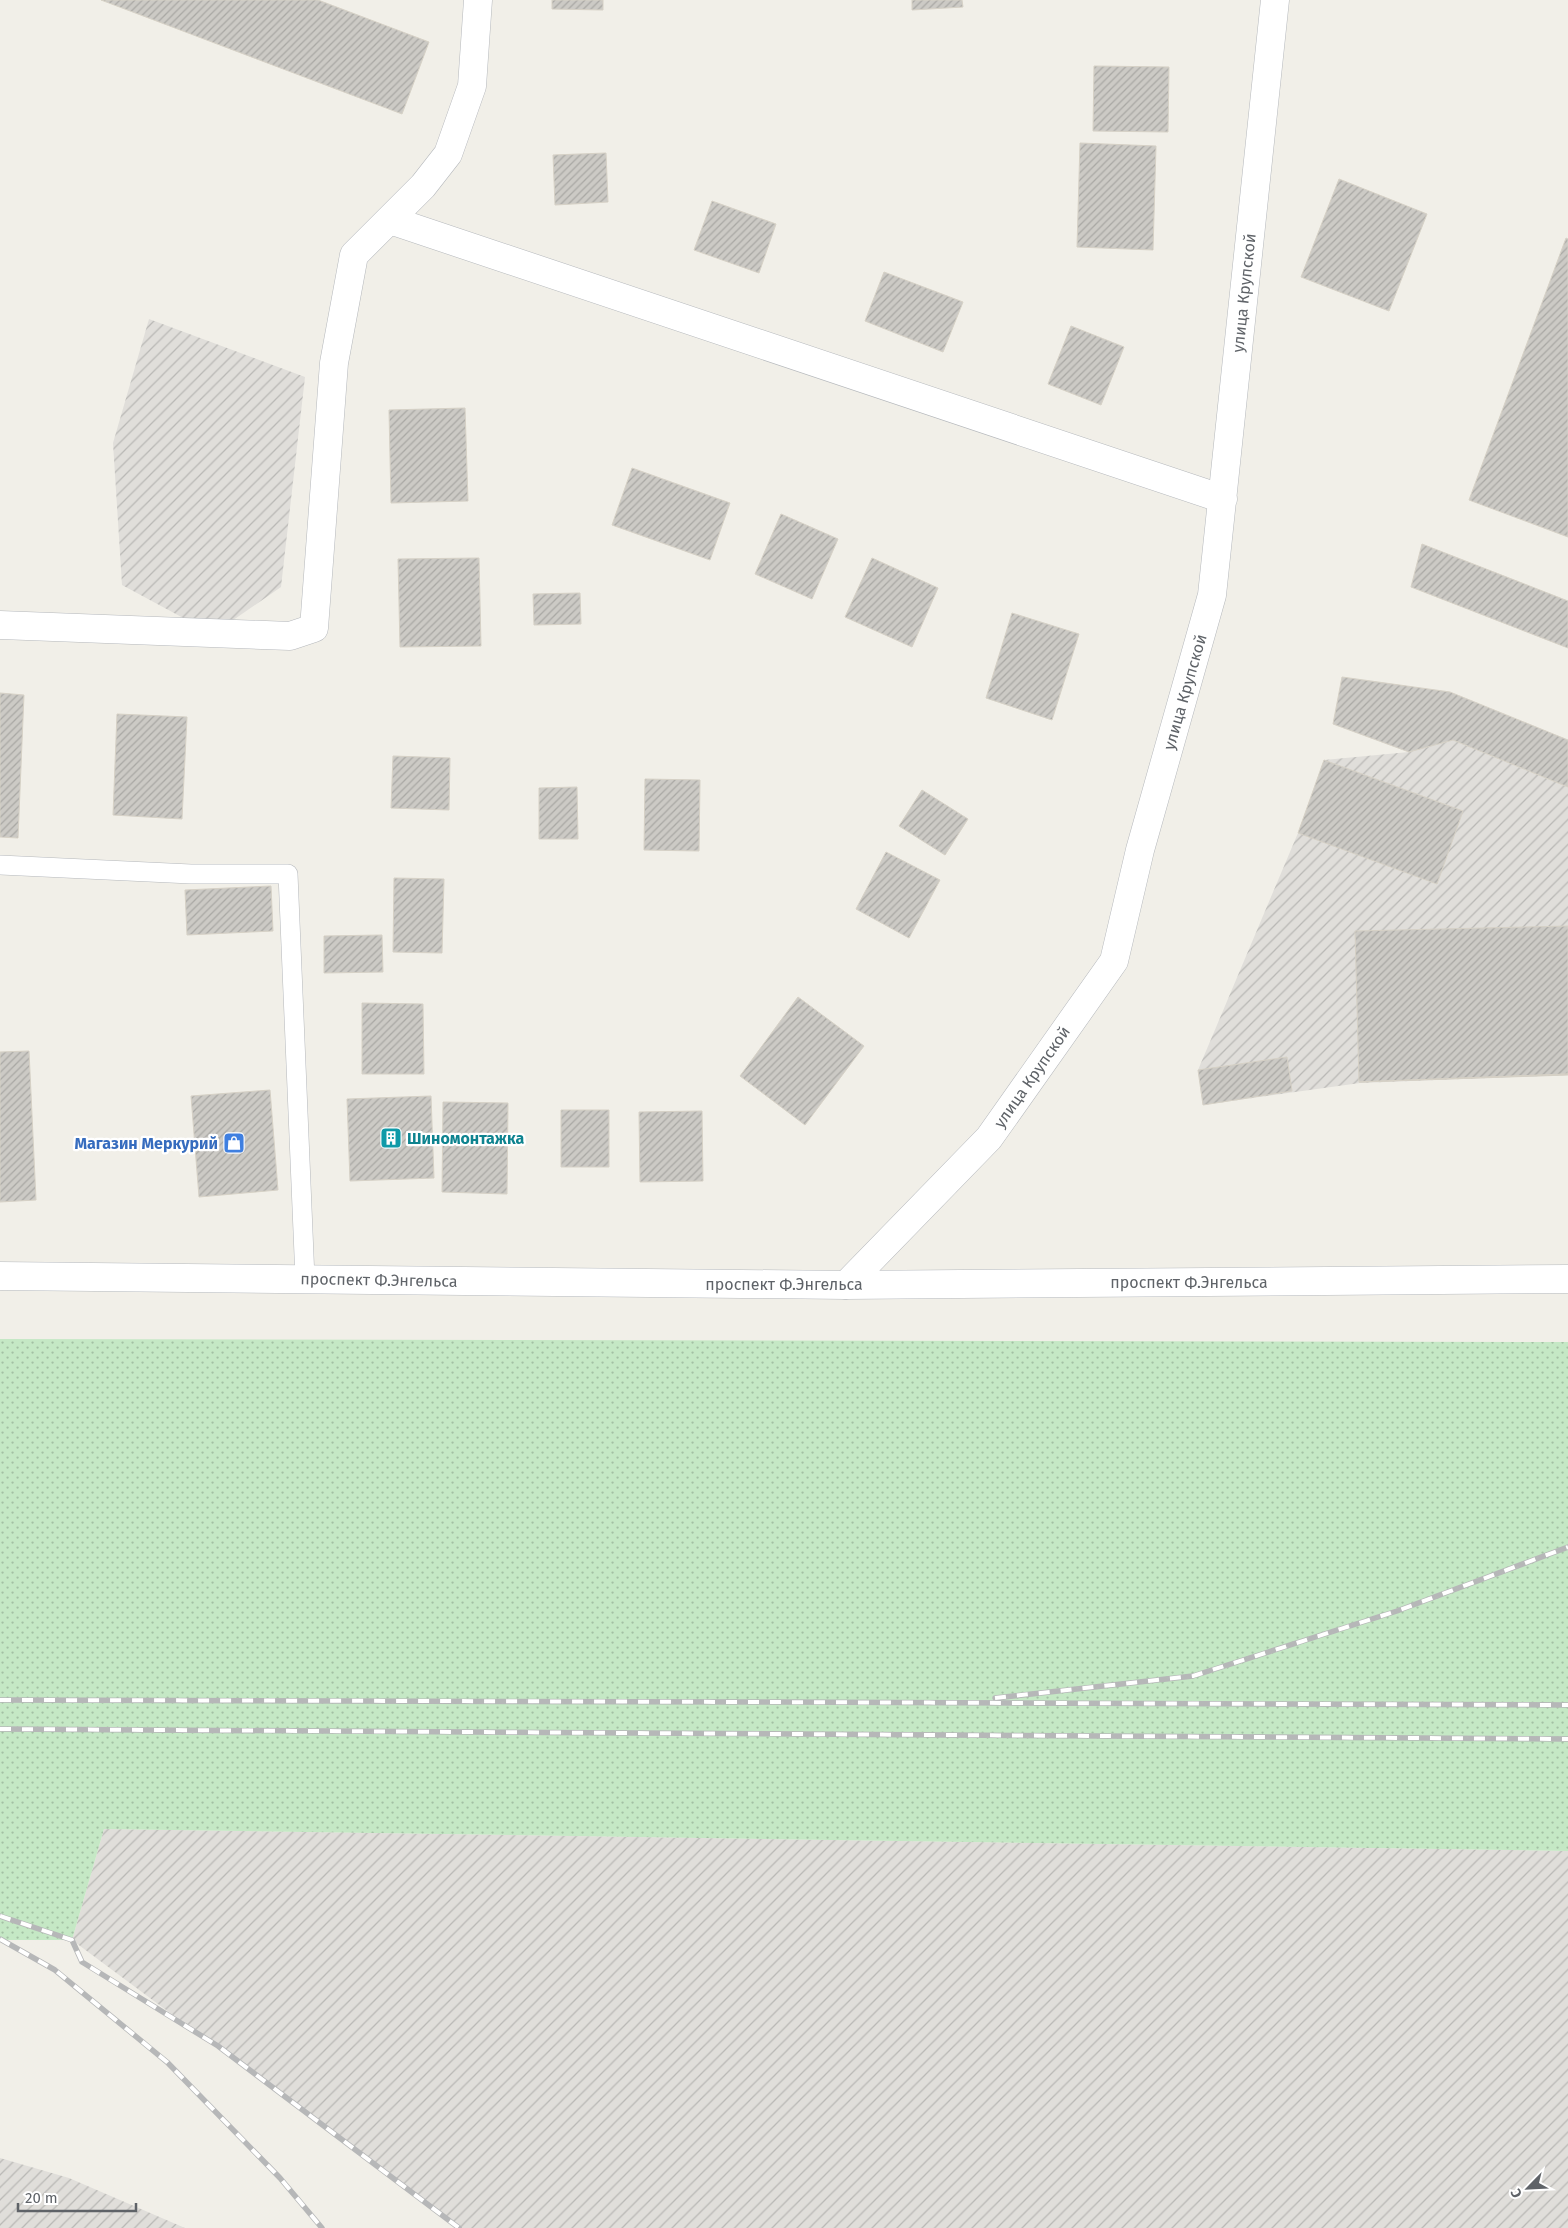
<svg xmlns="http://www.w3.org/2000/svg" width="1568" height="2228" font-family="'Fira Sans',sans-serif">
	<style>
		.industrial { fill: url(#industrial-furrows) }
		.grass { fill: url(#grass-dots) }
		.building { fill: url(#building-hatch); stroke: #d6d1c6 }
		.lines { fill: none; stroke-linecap: round; stroke-linejoin: round }
		.lane-casing { stroke: #b5b8bc; stroke-width: 20 }
		.street-casing { stroke: #b5b8bc; stroke-width: 29 }
		.secondary-casing { stroke: #b6babf; stroke-width: 29 }
		.lane { stroke: #fff; stroke-width: 19 }
		.street { stroke: #fff; stroke-width: 28 }
		.secondary { stroke: #fff; stroke-width: 28 }
		.rail-casing { stroke: #b6b7b8; stroke-width: 5.5 }
		.rail { stroke: #fff; stroke-width: 4; stroke-dasharray: 11; stroke-linecap: butt }
		.labels { text-anchor: middle; dominant-baseline: central; stroke-width: 4.5; stroke-linejoin: round; paint-order: stroke }
		.street-label { font-size: 16px; fill: #5f6368; stroke: #fff }
		.culture-label { font-size: 16px; font-weight: bold; fill: #0d838f; stroke: #fff; text-anchor: start }
		.shop-label { font-size: 16px; font-weight: bold; fill: #366cbe; stroke: #fff; text-anchor: end }
	</style>
	<defs>
		<pattern id="industrial-furrows" width="10" height="10" patternUnits="userSpaceOnUse" patternTransform="scale(1.25)"><rect width="10" height="10" fill="#e0deda"/><path d="M-1 1l2-2M0 10L10 0M9 11l2-2" fill="none" stroke="#b9b8b5"/></pattern>
		<pattern id="grass-dots" width="8" height="8" patternUnits="userSpaceOnUse" patternTransform="scale(1.25)"><rect width="8" height="8" fill="#c5e8c5"/><path d="M2 2h.1M6 6h.1" fill="none" stroke="#a3c0a4" stroke-width="1.8" stroke-linecap="round"/></pattern>
		<pattern id="building-hatch" width="6" height="6" patternUnits="userSpaceOnUse" patternTransform="scale(1.25)"><rect width="6" height="6" fill="#cccac5"/><path d="M-1 1l2-2M0 6l6-6M5 7l2-2" fill="none" stroke="#a9a8a4"/></pattern>
	</defs>
	<rect width="100%" height="100%" fill="#f1efe8"/>
	<path class="industrial" d="M149 319 305 377 281 587 213 634 122 585 113 443Z
		M1453 740 1568 787V1075L1360 1083 1203 1105 1198 1070 1298 833 1324 760 1409 752Z
		M104 1829 1568 1851V2228H459L72 1940Z
		M0 2158 69 2178 185 2228H0Z"/>
	<path class="grass" d="M0 1339 1568 1342V1851L104 1829 72 1940H0Z"/>
	<path class="building" d="M101 0H318L429 42 402 114Z
		M552 0H603V10L552 9Z
		M912 0H962L963 7 912 10Z
		M1094 66 1169 67 1168 132 1093 131Z
		M1080 143 1156 146 1153 250 1077 247Z
		M606 153 608 202 555 205 553 155Z
		M1339 179 1427 214 1389 311 1301 277Z
		M712 201 776 224 759 273 694 250Z
		M1566 238 1568 239V537L1469 500Z
		M884 272 963 302 943 352 865 321Z
		M1071 326 1124 347 1101 405 1048 384Z
		M465 408 468 501 391 503 389 410Z
		M632 468 730 503 710 560 612 525Z
		M781 514 838 539 812 599 755 574Z
		M1422 544 1568 601V648L1411 587Z
		M479 558 481 646 400 647 398 559Z
		M872 558 938 588 912 647 845 617Z
		M580 593 581 624 534 625 533 594Z
		M1012 613 1079 634 1052 720 986 698Z
		M1342 677 1450 692 1568 740V787L1453 740 1409 752 1333 724Z
		M0 693 24 695 18 838 0 837Z
		M117 714 187 717 182 819 113 815Z
		M393 756 450 758 449 810 391 808Z
		M1324 760 1463 811 1437 884 1298 833Z
		M645 779 700 780 699 851 644 850Z
		M577 787 578 839H539V788Z
		M922 790 968 819 945 855 899 826Z
		M886 852 940 880 909 938 856 909Z
		M394 878 444 879 442 953 393 952Z
		M271 886 273 931 187 935 185 890Z
		M1568 926V1074L1359 1082 1355 931Z
		M382 935 383 972 324 973V936Z
		M798 997 864 1046 805 1125 740 1076Z
		M362 1003 423 1004 424 1074H362Z
		M29 1051 36 1200 0 1202V1052Z
		M1287 1057 1292 1091 1203 1105 1198 1070Z
		M1568 1074V1075L1359 1082Z
		M270 1090 278 1190 199 1197 191 1096Z
		M431 1096 434 1178 350 1181 347 1099Z
		M443 1102 508 1103 507 1194 442 1192Z
		M561 1110H609V1167H561Z
		M702 1111 703 1181 640 1182 639 1112Z"/>
	<g class="lines">
		<g class="lane-casing">
			<path id="lane" d="M0 865 191 874H288L305 1279"/>
		</g>
		<g class="street-casing">
			<path id="street" d="M390 220 1223 499
				M0 625 290 636 314 628 334 363 354 255 423 186 448 154 472 86 478 0
				M846 1285 989 1138 1114 961 1140 850 1212 595 1275 0"/>
		</g>
		<g class="secondary-casing">
			<path id="secondary" d="M0 1276 846 1285 1568 1279"/>
		</g>
		<use href="#lane" class="lane"/>
		<use href="#street" class="street"/>
		<use href="#secondary" class="secondary"/>
		<g class="rail-casing">
			<path id="rail" d="M995 1698 1193 1676 1397 1611 1568 1547
				M0 1700C523 1701 1045 1703 1568 1705
				M0 1729 1568 1739
				M0 1916 72 1940 82 1962 218 2046 459 2228
				M0 1939 55 1970 167 2062 280 2178 322 2228"/>
		</g>
		<use href="#rail" class="rail"/>
	</g>
	<defs>
		<g id="building-square" transform="scale(1.125)"><rect x="-9" y="-9" width="18" height="18" rx="4" fill="#0f9aa8" stroke="#fff"/><path d="M-4-6H4V6H1V3H-1V6H-4ZM-2.5-4.3h1.7v1.8h-1.7ZM.8-4.3h1.7v1.8H.8ZM-2.5-1h1.7V.8h-1.7ZM.8-1h1.7V.8H.8Z" fill="#fff"/></g>
		<g id="shop-square" transform="scale(1.125)"><rect x="-9" y="-9" width="18" height="18" rx="4" fill="#3f7fe0" stroke="#fff"/><path d="M-5-2.5h2.3a2.7 3.5 0 0 1 5.4 0H5L5.5 6h-11ZM-1.5-2.5h3a1.5 2.3 0 0 0-3 0Z" fill="#fff"/></g>
	</defs>
	<g fill-rule="evenodd">
		<use href="#building-square" x="391" y="1138"/>
		<use href="#shop-square" x="234" y="1143"/>
	</g>
	<g class="labels">
		<g class="street-label">
			<text transform="translate(1244 293) rotate(-84)">улица Крупской</text>
			<text transform="translate(1185 692) rotate(-74)">улица Крупской</text>
			<text transform="translate(1032 1077) rotate(-55)">улица Крупской</text>
			<text transform="translate(379 1280) rotate(1)">проспект Ф.Энгельса</text>
			<text x="1189" y="1282">проспект Ф.Энгельса</text>
			<text x="784" y="1284">проспект Ф.Энгельса</text>
		</g>
		<g class="culture-label">
			<text x="407" y="1138">Шиномонтажка</text>
		</g>
		<g class="shop-label">
			<text x="218" y="1143">Магазин Меркурий</text>
		</g>
	</g>
	<g transform="translate(1528 2188) rotate(246)" stroke="#ffffff" stroke-width="4" paint-order="stroke">
	<path d="M0-4L9 19L0 12L-9 19Z" fill="#5f6368"/>
	<text y="-8" font-size="14" font-weight="bold" text-anchor="middle" fill="#5f6368">С</text>
	</g>
	<path d="M18 2203v8h118v-8" fill="none" stroke="#5f6368" stroke-width="2.5"/>
	<text x="25" y="2203" font-size="15" fill="#5f6368" stroke="#ffffff" stroke-width="4" paint-order="stroke">20 m</text>
</svg>
